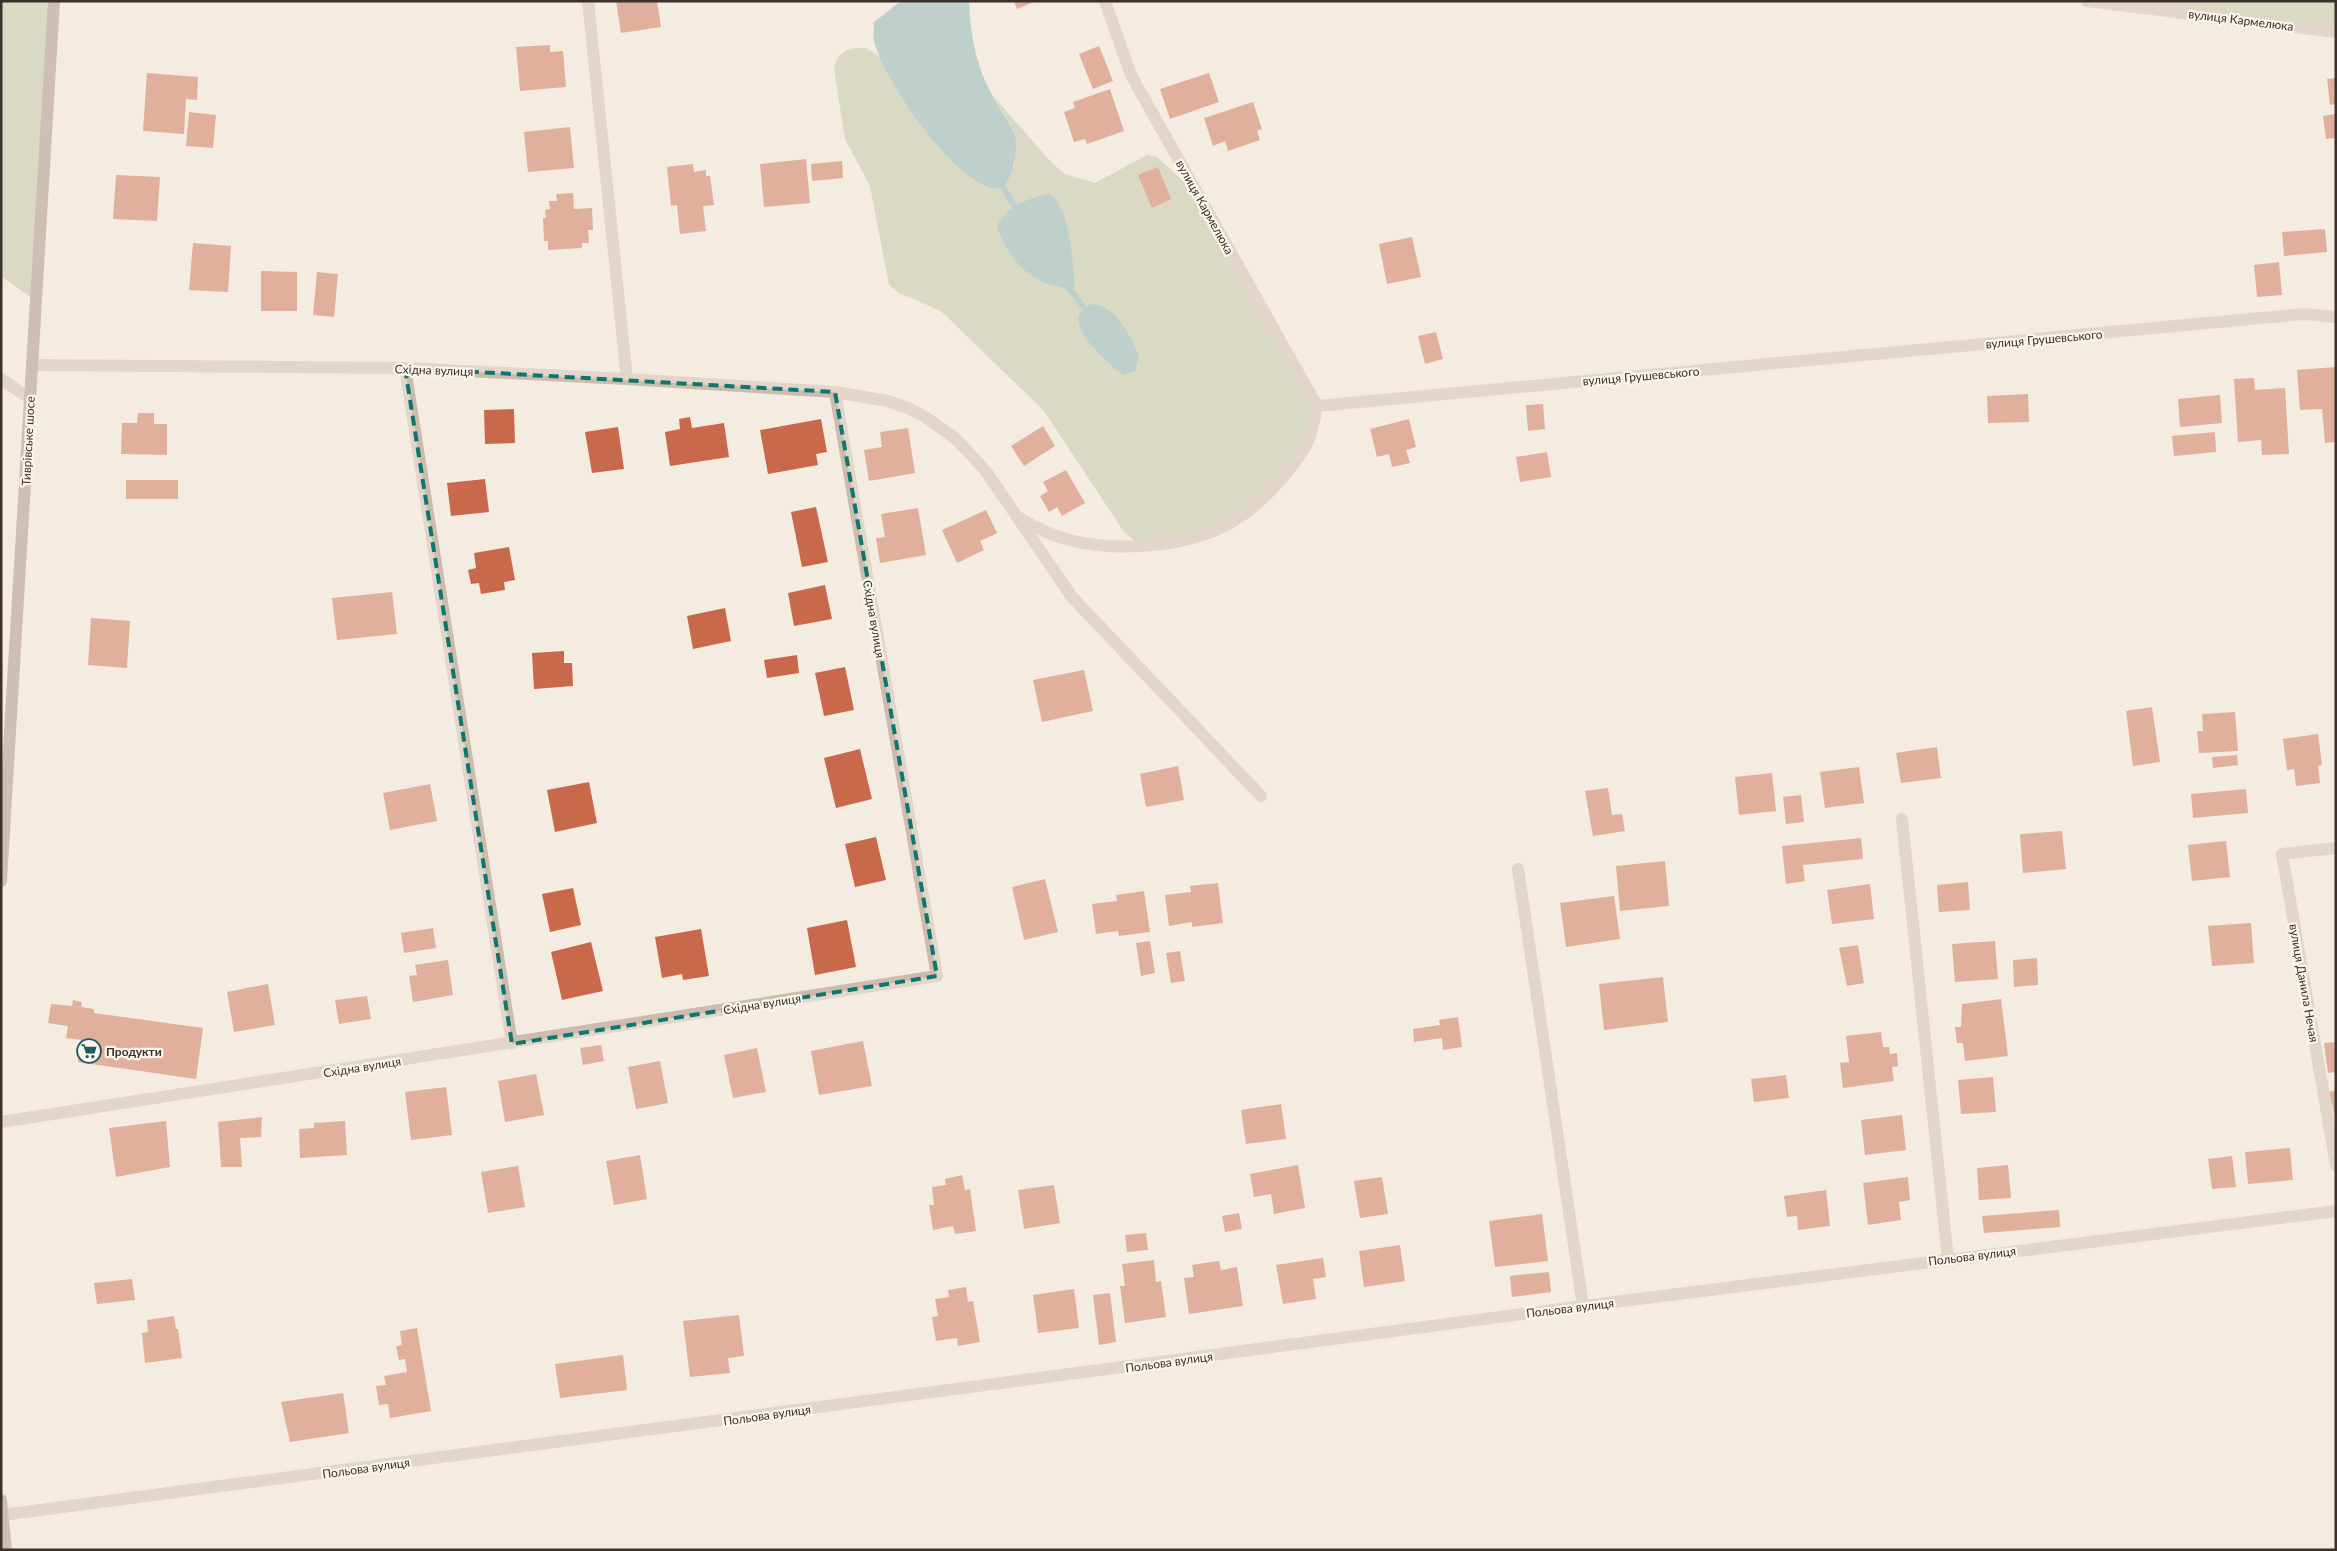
<svg xmlns="http://www.w3.org/2000/svg" width="2337" height="1551" font-family="Lato,sans-serif">
	<style>
		.green { fill: #b8c4a0 }
		.water { fill: #7fb0b2 }
		.lines { fill: none; stroke-linecap: round; stroke-linejoin: round }
		.stream { stroke: #7fb0b2; stroke-width: 6 }
		.building { fill: #c8694b }
		.minor { stroke: #cdbbac; stroke-width: 12 }
		.secondary { stroke: #a18a7d; stroke-width: 12 }
		.marked { fill: none; stroke: #0f766e; stroke-width: 4; stroke-dasharray: 10 6; stroke-linejoin: round }
		.labels { text-anchor: middle; dominant-baseline: central; stroke-width: 4.5; stroke-linejoin: round; paint-order: stroke }
		.street-label { font-size: 12px; fill: #3b302b; stroke: #fbf5ee }
		.poi-label { font-size: 12px; font-weight: bold; fill: #3b302b; stroke: #fbf5ee; text-anchor: start }
	</style>
	<rect width="100%" height="100%" fill="#f4ebe1"/>
	<path class="green" d="M1 1H54L36 301 1 276Z
		M2087 1H2336V32Z
		M855 48H866L879 56 974 169 1014 167C1018 131 1010 125 993 96L1052 163 1065 174 1095 183 1147 155 1157 157 1198 195 1317 406 1295 462 1235 520 1141 546 1124 532 1044 411 942 312 912 298 900 294 889 285 870 186 845 139 834 69C837 55 842 51 855 48Z"/>
	<path class="water" d="M901 1H969C970 29 975 60 987 85 995 103 1008 118 1015 136 1018 155 1013 173 1003 188 998 188 992 189 988 187 949 173 884 81 874 41 873 35 874 28 874 22Z
		M1049 193C1071 208 1072 261 1075 286 1068 290 1063 288 1055 286 1025 279 1006 254 997 226 1007 206 1028 199 1049 193Z
		M1092 304C1116 305 1131 336 1139 357L1135 371 1123 375C1108 363 1053 318 1092 304Z"/>
	<g class="lines">
		<path class="stream" d="M999 181 1019 213
			M1064 282 1089 314"/>
	</g>
	<path class="building" d="M616 1H657L661 27 621 33Z
		M1014 1H1037L1017 9Z
		M550 45V52L563 51 566 87 520 91 516 47Z
		M1099 46 1113 81 1093 89 1079 54Z
		M147 73 198 77 197 100 186 99 184 134 143 131Z
		M1209 73 1219 102 1170 119 1160 89Z
		M2336 78V104L2330 105 2327 79Z
		M1110 89 1124 131 1087 144 1085 139 1074 142 1064 112 1075 108 1073 102Z
		M1253 102 1262 129 1257 131 1260 140 1228 151 1225 141 1213 146 1204 118Z
		M189 112 216 115 213 148 186 146Z
		M2336 114V138L2326 139 2323 116Z
		M570 127 574 168 528 172 524 132Z
		M806 159 810 203 764 207 760 164Z
		M842 161 843 178 812 181 811 164Z
		M693 164 694 172 706 170V176H710L714 205 703 206 706 231 680 234 677 205 671 206 667 167Z
		M1158 167 1171 199 1152 208 1138 175Z
		M116 175 160 177 157 221 113 219Z
		M573 193 574 209 592 208 593 230H588L589 243H582V248L548 250V241H544L543 218H546L545 210 550 209 549 201H557L556 194Z
		M2325 229 2327 252 2284 256 2282 232Z
		M1412 237 1421 277 1387 284 1379 244Z
		M193 243 231 246 228 292 189 290Z
		M2279 262 2282 295 2257 297 2254 265Z
		M261 271 297 272V311H261Z
		M317 272 338 274 334 317 313 315Z
		M1436 332 1443 359 1425 364 1418 336Z
		M2336 367V442L2325 443 2322 409 2300 410 2297 370Z
		M2254 378 2255 390 2285 388 2289 454 2262 455 2261 440 2238 442 2234 379Z
		M2028 394 2029 422 1988 423 1987 396Z
		M2220 395 2222 423 2180 427 2178 399Z
		M1543 404 1545 429 1528 431 1526 405Z
		M514 409 515 443 485 444 484 410Z
		M138 413H154V424H167V455L121 454 122 423H137Z
		M690 417 692 428 724 423 729 457 670 466 665 432 680 429 679 419Z
		M821 419 827 452 816 454 818 465 768 474 760 430Z
		M1409 419 1416 447 1406 450 1410 463 1392 467 1389 454 1377 457 1370 429Z
		M1043 426 1055 446 1024 466 1011 446Z
		M618 427 624 469 592 473 585 432Z
		M908 428 915 473 869 481 864 450 882 447 880 432Z
		M2215 432 2216 452 2174 456 2172 436Z
		M1547 452 1551 477 1520 482 1516 457Z
		M1066 470 1085 503 1062 516 1057 507 1049 512 1040 496 1048 491 1043 482Z
		M485 479 489 512 451 516 447 483Z
		M126 480H178V499H126Z
		M816 507 828 562 802 567 791 512Z
		M918 508 926 555 880 563 876 538 885 537 881 514Z
		M986 510 997 533 980 541 984 550 957 563 942 530Z
		M509 547 515 580 504 582 505 590 481 594 479 583 471 584 468 570 476 568 474 553Z
		M825 585 832 619 794 626 788 593Z
		M392 592 397 634 337 640 332 598Z
		M725 608 731 641 693 649 687 616Z
		M91 618 130 621 127 668 88 665Z
		M564 651V663H572L573 686 534 689 532 653Z
		M797 655 799 673 767 678 764 660Z
		M845 667 854 710 824 716 815 673Z
		M1084 670 1093 711 1042 722 1033 680Z
		M2152 707 2160 762 2133 766 2126 711Z
		M2235 712 2238 751 2199 753 2197 731H2203L2202 714Z
		M2318 734 2322 765 2318 766 2320 783 2296 786 2294 769 2287 770 2283 739Z
		M1937 747 1941 778 1901 783 1896 753Z
		M860 749 872 799 836 808 824 758Z
		M2237 755 2238 765 2213 768 2212 757Z
		M1178 766 1184 800 1146 807 1140 774Z
		M1859 767 1864 803 1825 808 1820 772Z
		M1772 773 1776 811 1739 815 1735 777Z
		M589 782 597 823 555 832 547 790Z
		M430 784 437 821 390 830 383 793Z
		M1608 788 1612 815 1622 814 1625 831 1593 836 1585 791Z
		M2246 789 2248 813 2193 818 2191 794Z
		M1801 795 1804 822 1786 824 1783 797Z
		M2062 831 2066 869 2023 873 2020 834Z
		M876 837 886 880 855 887 845 844Z
		M1861 838 1863 859 1803 865 1805 881 1786 884 1782 846Z
		M2226 841 2230 877 2192 881 2188 845Z
		M1665 861 1669 906 1620 911 1616 866Z
		M1045 879 1058 932 1024 940 1012 887Z
		M1968 882 1970 910 1939 912 1937 885Z
		M1218 883 1223 923 1192 927V922L1169 926 1165 895 1191 892 1190 886Z
		M1870 884 1874 919 1832 924 1827 890Z
		M573 888 581 925 550 932 542 894Z
		M1144 891 1150 932 1119 936 1118 931 1096 934 1092 904 1117 901 1116 895Z
		M1614 896 1620 939 1566 947 1560 903Z
		M847 920 856 967 815 975 807 928Z
		M2251 923 2254 963 2212 966 2208 926Z
		M433 928 436 948 404 953 401 933Z
		M701 929 709 976 683 980 682 974 662 978 655 937Z
		M1150 941 1155 973 1141 976 1136 943Z
		M1995 941 1998 979 1955 982 1952 944Z
		M591 942 603 991 562 1000 551 952Z
		M1858 945 1864 983 1847 986 1839 948Z
		M1180 951 1185 981 1171 983 1166 953Z
		M2037 958 2038 985 2014 987 2013 960Z
		M448 960 453 995 413 1002 409 976 417 975 415 965Z
		M1663 977 1668 1022 1604 1030 1599 984Z
		M268 984 275 1025 234 1032 227 992Z
		M367 996 371 1019 339 1024 335 1000Z
		M2001 999 2008 1056 1965 1061 1963 1043H1957L1955 1027H1961L1962 1004Z
		M73 1000 82 1002 81 1007 94 1009V1013L203 1028 196 1079 78 1062 81 1040 66 1038 68 1026 48 1023 51 1004 72 1006Z
		M1458 1017 1462 1047 1443 1050 1442 1038 1414 1042 1413 1029 1440 1025 1439 1020Z
		M1881 1032 1883 1047H1889L1890 1054 1897 1053 1898 1066 1892 1067 1894 1081 1843 1088 1840 1063 1849 1062 1846 1036Z
		M863 1041 872 1086 819 1095 811 1051Z
		M2336 1042V1072L2328 1073 2324 1043Z
		M601 1045 604 1061 583 1065 580 1048Z
		M757 1048 766 1092 733 1098 724 1055Z
		M660 1061 668 1103 636 1109 628 1067Z
		M536 1074 544 1115 505 1122 498 1081Z
		M1786 1075 1789 1098 1754 1102 1751 1079Z
		M1993 1077 1996 1112 1961 1114 1958 1080Z
		M446 1087 452 1135 411 1140 405 1092Z
		M2336 1090V1117H2335L2329 1092Z
		M1281 1104 1286 1139 1246 1144 1241 1110Z
		M1902 1115 1906 1150 1865 1155 1861 1120Z
		M262 1117 261 1137 240 1138 242 1167H221L218 1122Z
		M166 1121 170 1167 116 1177 109 1128Z
		M345 1121 347 1155 300 1158 299 1129 314 1128V1123Z
		M2290 1148 2293 1180 2248 1184 2245 1152Z
		M640 1155 647 1199 614 1205 606 1161Z
		M2232 1156 2236 1187 2212 1189 2208 1159Z
		M1298 1165 1305 1208 1274 1214 1271 1194 1254 1197 1250 1174Z
		M2008 1165 2011 1198 1979 1200 1977 1168Z
		M518 1166 525 1207 488 1213 481 1172Z
		M962 1175 965 1190 970 1189 976 1231 955 1234 953 1226 933 1230 929 1205H934L932 1187 946 1185 945 1179Z
		M1382 1177 1388 1214 1360 1218 1354 1181Z
		M1908 1177 1910 1200 1899 1202 1901 1220 1868 1225 1863 1183Z
		M1054 1185 1060 1223 1024 1229 1018 1190Z
		M1826 1190 1830 1226 1798 1230 1797 1216 1787 1217 1784 1196Z
		M2059 1210 2060 1227 1984 1233 1982 1216Z
		M1239 1213 1242 1229 1225 1232 1222 1216Z
		M1542 1214 1548 1261 1495 1267 1489 1221Z
		M1146 1233 1148 1250 1127 1252 1125 1235Z
		M1400 1245 1405 1281 1364 1287 1359 1251Z
		M1323 1258 1326 1277 1313 1279 1316 1299 1283 1304 1276 1265Z
		M1154 1260 1156 1282 1161 1281 1166 1317 1125 1323 1120 1286H1125L1122 1264Z
		M1219 1261 1221 1270 1237 1267 1243 1306 1189 1314 1184 1278 1194 1277 1192 1265Z
		M1549 1272 1551 1292 1512 1297 1510 1276Z
		M132 1279 135 1300 97 1304 94 1283Z
		M966 1287 968 1302 973 1301 980 1342 958 1346 957 1338 936 1341 932 1317 938 1316 935 1299 949 1297 948 1290Z
		M1074 1289 1079 1328 1038 1333 1033 1295Z
		M1110 1293 1116 1342 1099 1345 1093 1295Z
		M739 1315 744 1356 728 1358 730 1373 690 1377 683 1321Z
		M174 1316 176 1329H178L182 1358 145 1363 142 1333 148 1332 147 1320Z
		M417 1328 431 1411 390 1418 388 1404 379 1405 376 1386 386 1385 384 1376 407 1372 405 1359 399 1360 396 1346 402 1345 400 1331Z
		M623 1355 627 1390 560 1398 555 1364Z
		M343 1393 349 1433 290 1442 281 1402Z"/>
	<g class="lines">
		<path class="minor" d="M588 1 627 379
			M1105 1 1131 75 1317 406
			M2087 1 2336 32
			M33 365 405 368 627 379 835 392 888 401 908 408 925 417 955 438 985 470 1072 597 1261 796
			M405 368 512 1044
			M1 379 31 399
			M1020 518C1028 523 1037 528 1046 532 1100 555 1185 550 1235 520 1253 509 1269 494 1283 477 1293 465 1305 451 1310 436 1313 427 1315 416 1317 406L2304 314 2336 317
			M1902 819 1948 1259
			M2336 848 2282 854 2336 1165
			M1518 869 1583 1306
			M1 1122 937 976 835 392
			M2 1515 1583 1306 2336 1211"/>
		<path class="secondary" d="M1 881 54 1
			M1 1500 6 1550"/>
	</g>
	<path d="M0 0H2337V1551H0ZM405 368 835 392 937 976 512 1044Z" fill="#f4ebe1" fill-opacity=".55" fill-rule="evenodd"/>
	<path class="marked" d="M405 368 835 392 937 976 512 1044Z"/>
	<defs>
		<g id="supermarket-ring" transform="scale(1.25)"><circle r="9.5" fill="#fbf5ee" stroke="#1f5a5e" stroke-width="1.5"/><path d="M-6-5.5h2.5l.6 2H6L4.5 2H-2.5L-4.4-4H-6ZM-1.5 3.2a1.3 1.3 0 1 0 .1 0ZM3 3.2a1.3 1.3 0 1 0 .1 0Z" fill="#1f5a5e"/></g>
	</defs>
	<g fill-rule="evenodd">
		<use href="#supermarket-ring" x="89" y="1051"/>
	</g>
	<g class="labels">
		<g class="street-label">
			<text transform="translate(2241 20) rotate(7)">вулиця Кармелюка</text>
			<text transform="translate(1205 207) rotate(61)">вулиця Кармелюка</text>
			<text transform="translate(2044 339) rotate(-5)">вулиця Грушевського</text>
			<text transform="translate(434 370) rotate(2)">Східна вулиця</text>
			<text transform="translate(1641 376) rotate(-5)">вулиця Грушевського</text>
			<text transform="translate(28 441) rotate(-87)">Тиврівське шосе</text>
			<text transform="translate(874 619) rotate(80)">Східна вулиця</text>
			<text transform="translate(2304 983) rotate(80)">вулиця Данила Нечая</text>
			<text transform="translate(762 1004) rotate(-9)">Східна вулиця</text>
			<text transform="translate(362 1067) rotate(-9)">Східна вулиця</text>
			<text transform="translate(1972 1256) rotate(-7)">Польова вулиця</text>
			<text transform="translate(1570 1308) rotate(-7)">Польова вулиця</text>
			<text transform="translate(1169 1362) rotate(-8)">Польова вулиця</text>
			<text transform="translate(767 1415) rotate(-8)">Польова вулиця</text>
			<text transform="translate(366 1468) rotate(-8)">Польова вулиця</text>
		</g>
		<g class="poi-label">
			<text x="106" y="1051">Продукти</text>
		</g>
	</g>
	<rect width="2337" height="1551" fill="none" stroke="#3b302b" stroke-width="5"/>
</svg>
